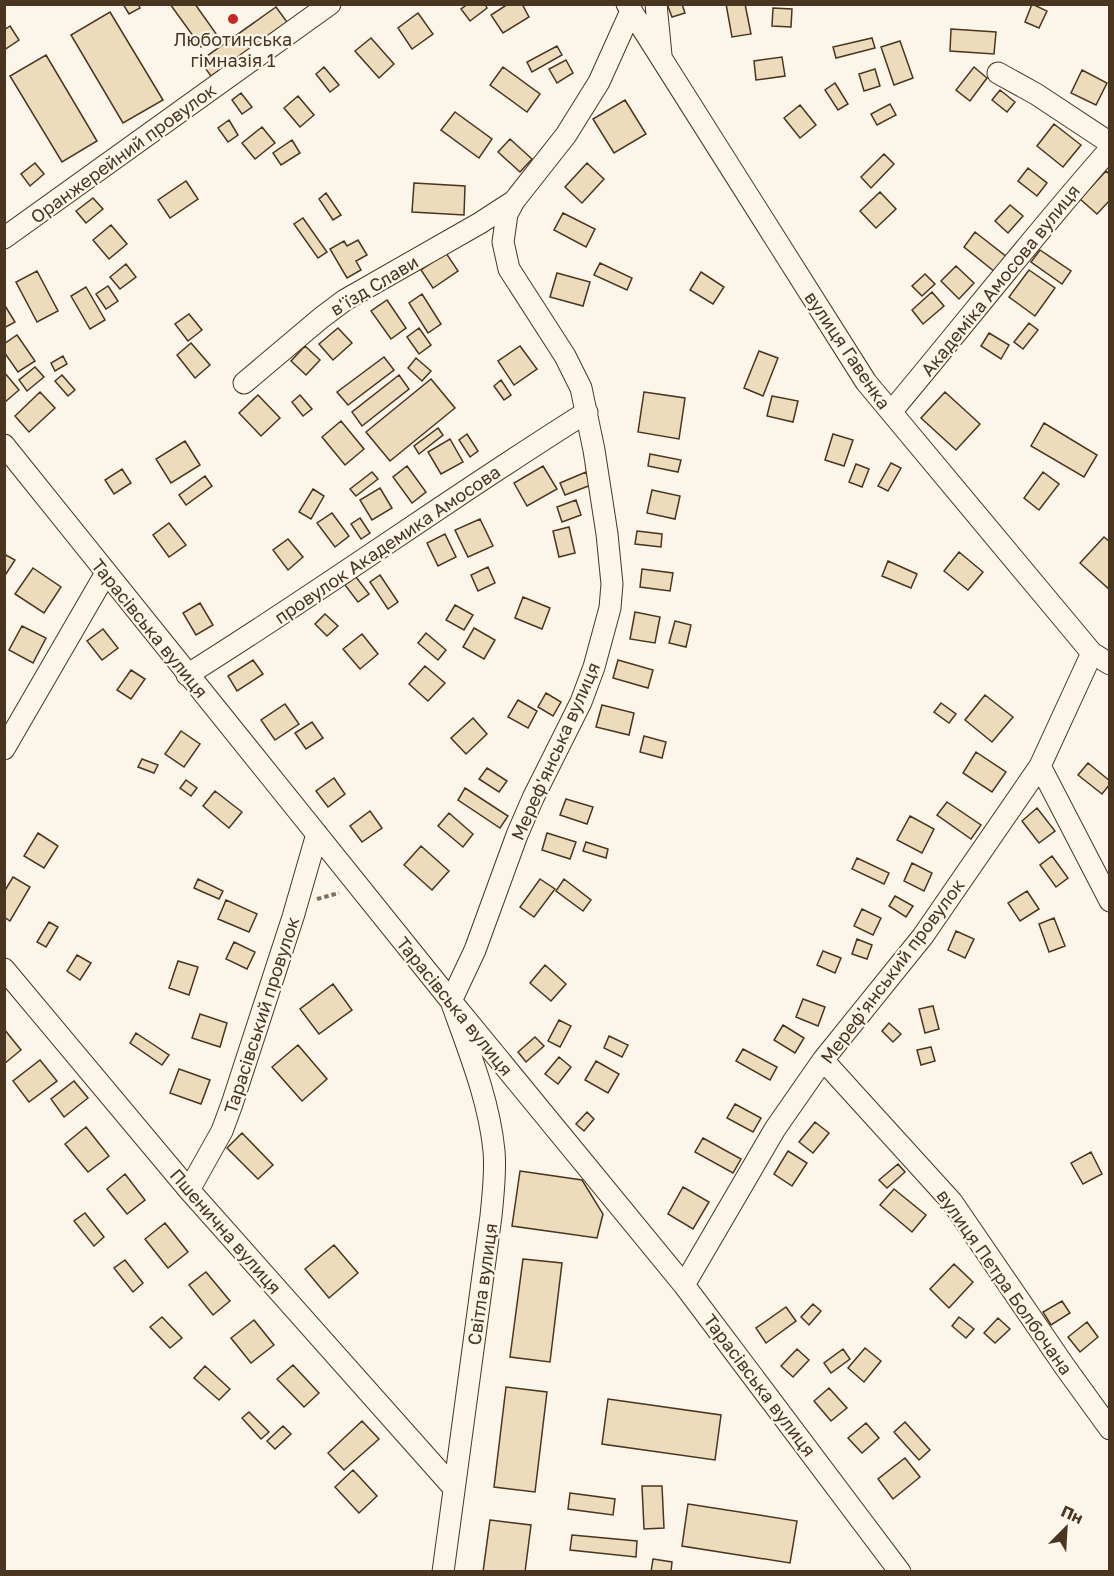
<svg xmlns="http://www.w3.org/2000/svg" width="1114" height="1576" font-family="'Golos Text',sans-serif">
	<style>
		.building { fill: #ecdcbc; stroke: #4a3520; stroke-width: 1.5 }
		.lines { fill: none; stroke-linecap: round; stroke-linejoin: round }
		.minor-casing { stroke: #4a3520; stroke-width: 23 }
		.path { stroke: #7f6f5c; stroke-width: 4; stroke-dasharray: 4.5 3; stroke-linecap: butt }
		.minor { stroke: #fbf6e9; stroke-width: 21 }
		.poi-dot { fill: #c62828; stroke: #fbf6e9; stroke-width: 2 }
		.labels { text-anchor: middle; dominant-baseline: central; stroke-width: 4.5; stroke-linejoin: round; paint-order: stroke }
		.poi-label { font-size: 18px; fill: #4a3520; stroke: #fbf6e9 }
		.street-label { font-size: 18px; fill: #4a3520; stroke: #fbf6e9 }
	</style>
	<rect width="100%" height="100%" fill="#fbf6e9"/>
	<path class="building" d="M123 4H138L140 8 129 14Z
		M170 4H195L217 35 201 47Z
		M468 4H485L487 8 470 21 461 9Z
		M508 4H522L529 17 503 33 491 15Z
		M667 4H682L685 13 672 17Z
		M726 4H745L751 34 732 37Z
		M1032 4 1047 11 1039 28 1025 22Z
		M276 7 287 22 211 76 200 61Z
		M773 8 792 9 791 27 772 26Z
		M110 12 163 100 123 123 71 35Z
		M418 13 433 34 412 49 398 28Z
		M10 26 19 40 4 50V30Z
		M951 29 996 32 994 54 950 51Z
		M371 38 394 64 379 78 355 51Z
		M872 38 875 48 836 58 833 47Z
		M900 41 913 78 894 85 881 47Z
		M557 46 562 55 532 72 527 62Z
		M46 55 97 141 62 162 10 76Z
		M782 57 785 76 756 80 754 61Z
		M566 60 573 73 557 83 549 69Z
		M324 67 339 85 330 92 316 74Z
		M503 67 540 94 527 112 490 85Z
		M974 67 987 78 970 101 956 90Z
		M875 69 880 86 864 91 859 74Z
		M1082 70 1107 83 1096 105 1071 93Z
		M835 83 848 104 838 110 825 90Z
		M1000 90 1015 102 1007 112 992 100Z
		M241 93 252 107 242 114 232 100Z
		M298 96 314 115 300 127 284 108Z
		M625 100 646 134 614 153 593 119Z
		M890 104 896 115 877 125 871 114Z
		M800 105 816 125 800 138 784 118Z
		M455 112 492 139 479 158 441 130Z
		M229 120 238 135 228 142 218 128Z
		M1054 124 1081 145 1063 167 1037 146Z
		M262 127 275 143 255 159 242 143Z
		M510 139 532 159 520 172 498 152Z
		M292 140 300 153 281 165 273 153Z
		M884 154 894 164 871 188 861 177Z
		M35 163 44 174 30 186 21 174Z
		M587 163 604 179 582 203 565 187Z
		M1028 168 1047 183 1037 196 1018 181Z
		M1106 171 1110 175V200L1097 214 1080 199Z
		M186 181 198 199 170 218 158 200Z
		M414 183 465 186 464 215 412 212Z
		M880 192 896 209 876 228 860 211Z
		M326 193 341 215 333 220 319 199Z
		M93 198 103 209 86 223 76 211Z
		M1010 205 1023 216 1008 233 995 221Z
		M563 213 595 229 586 247 554 230Z
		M303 218 327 252 318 258 294 224Z
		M111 225 127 244 109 259 93 240Z
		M975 232 1007 257 995 272 964 247Z
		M358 240 367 255 356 261 361 270 347 278 330 249 344 241 347 246Z
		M1040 250 1071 271 1062 284 1031 262Z
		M446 253 458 271 433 288 421 270Z
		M600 263 632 278 627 290 594 275Z
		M126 264 136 277 120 289 110 277Z
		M956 266 974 283 959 299 941 281Z
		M1029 270 1055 288 1035 316 1009 297Z
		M37 271 58 311 37 322 16 282Z
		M701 272 724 287 713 304 690 290Z
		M557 273 590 282 583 306 550 297Z
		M925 274 935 284 922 296 912 286Z
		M108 286 118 301 106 309 96 294Z
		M86 287 105 320 90 329 71 296Z
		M932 292 944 306 923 324 912 310Z
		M422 294 441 324 428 333 409 303Z
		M387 300 406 328 391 339 371 311Z
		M4 304 15 322 4 328Z
		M189 314 202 330 188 341 175 324Z
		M1029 323 1038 330 1023 349 1014 342Z
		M338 328 352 343 333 360 319 344Z
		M419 328 431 345 419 354 407 337Z
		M989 333 1009 345 1001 359 981 346Z
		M17 335 35 361 18 372 4 352V344Z
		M191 343 210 365 195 378 177 355Z
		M305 346 320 360 306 375 291 361Z
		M520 346 537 369 514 385 498 361Z
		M759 351 778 358 763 396 744 388Z
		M63 356 67 364 55 371 51 363Z
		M384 357 394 370 348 405 337 392Z
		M416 358 431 371 422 381 408 368Z
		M35 367 44 377 27 391 19 380Z
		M4 372 19 390 5 402H4Z
		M62 375 75 390 68 396 55 381Z
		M399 375 409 389 362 426 352 412Z
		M431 379 455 408 390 461 366 432Z
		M501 380 511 395 504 400 494 386Z
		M40 392 55 408 29 432 15 416Z
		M644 392 685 398 679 439 638 432Z
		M945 392 980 424 956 450 921 418Z
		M258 395 280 418 261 436 239 413Z
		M300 395 312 409 303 416 292 402Z
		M772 396 798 401 793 422 767 416Z
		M341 421 364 449 345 465 322 437Z
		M1044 423 1097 455 1084 477 1031 446Z
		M438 428 443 435 419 454 414 446Z
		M467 434 478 451 470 457 459 440Z
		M833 434 853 440 844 466 825 460Z
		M450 439 463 462 441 474 428 452Z
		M185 441 200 465 171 483 156 459Z
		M650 454 681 460 678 472 648 466Z
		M891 463 901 468 888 491 878 486Z
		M856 464 869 469 862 487 849 482Z
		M407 466 426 492 412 503 393 477Z
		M543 466 557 489 527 506 514 483Z
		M122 469 131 483 114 494 105 480Z
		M372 472 378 479 356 496 350 489Z
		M586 472 591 485 565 495 560 483Z
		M1043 472 1059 484 1039 510 1024 498Z
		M205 476 212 486 186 505 179 495Z
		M380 488 392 508 372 520 360 500Z
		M313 489 324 496 311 519 299 512Z
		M652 490 680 496 675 519 647 513Z
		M576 500 581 515 562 522 557 507Z
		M332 513 349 536 335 547 317 523Z
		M360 518 370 533 361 539 351 524Z
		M480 519 493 546 468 557 455 530Z
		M169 523 186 545 169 557 153 535Z
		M569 527 575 553 559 557 553 531Z
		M637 531 662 534 661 547 635 544Z
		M445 534 456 557 438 566 427 543Z
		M1104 537 1110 542V590L1080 563Z
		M288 539 303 557 288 570 273 550Z
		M959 552 983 572 968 590 944 571Z
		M4 554 15 560 4 577Z
		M888 561 917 574 911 588 882 576Z
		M488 567 495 583 478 591 471 575Z
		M33 568 61 587 44 613 15 594Z
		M642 569 673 573 670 591 640 587Z
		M380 575 398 602 388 609 370 582Z
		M356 577 369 594 358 602 345 585Z
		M523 597 550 608 542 629 515 618Z
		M200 603 213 625 196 635 183 613Z
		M455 605 473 615 464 630 446 620Z
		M635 612 660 617 655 643 630 639Z
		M325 614 338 626 327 636 315 624Z
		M675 621 691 625 686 647 669 643Z
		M22 626 46 638 33 663 9 650Z
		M474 628 495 640 484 659 463 647Z
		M103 629 118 648 102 660 87 641Z
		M426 633 446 650 438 660 418 643Z
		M362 634 378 654 360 669 343 649Z
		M253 660 263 674 237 691 228 676Z
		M618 660 653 670 648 688 613 678Z
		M425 666 445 683 428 701 409 684Z
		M131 670 145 679 131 699 117 690Z
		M546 693 561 702 553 716 538 707Z
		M985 695 1013 717 992 742 965 720Z
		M518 700 537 711 528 728 508 717Z
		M941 703 956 714 949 723 934 712Z
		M285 704 299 724 275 740 261 720Z
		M602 705 634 713 629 735 596 727Z
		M473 718 487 734 466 754 451 738Z
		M312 722 323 738 306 749 295 733Z
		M181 731 200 744 184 767 165 754Z
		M644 736 666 742 662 758 640 752Z
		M976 752 1006 772 992 792 963 773Z
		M142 759 158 765 154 773 138 767Z
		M1088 763 1110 781V784L1102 794 1078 775Z
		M487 768 507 781 499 792 479 779Z
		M334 778 345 794 328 807 316 791Z
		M186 780 197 788 191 796 180 788Z
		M465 788 508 816 500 828 458 800Z
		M215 791 242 812 229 828 203 806Z
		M566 799 593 807 587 824 560 815Z
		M947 802 981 825 971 839 937 815Z
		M1037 808 1055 831 1039 843 1022 821Z
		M370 811 382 828 362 842 350 826Z
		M449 813 473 834 463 847 438 826Z
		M910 816 934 829 922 853 897 840Z
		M38 833 58 846 44 868 24 856Z
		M547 833 576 842 570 859 542 850Z
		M586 842 608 849 606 858 583 851Z
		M421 846 449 871 432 890 404 865Z
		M1052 856 1068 878 1056 887 1040 865Z
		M857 858 889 873 884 884 852 869Z
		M912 863 932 873 924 891 904 881Z
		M13 877 30 887 10 921 4 917V892Z
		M198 879 223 891 219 899 194 888Z
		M540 879 555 889 534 917 520 907Z
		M564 879 591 900 583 911 556 891Z
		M1027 891 1039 909 1020 921 1008 903Z
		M895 896 913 906 906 917 889 906Z
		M226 900 257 914 249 932 218 919Z
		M862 909 881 918 873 935 854 926Z
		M1054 918 1065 946 1049 952 1039 924Z
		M49 922 58 927 46 947 37 942Z
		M956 931 974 939 965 958 948 950Z
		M857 939 872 945 867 959 852 954Z
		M234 942 255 952 247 969 226 959Z
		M823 951 841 958 835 973 817 965Z
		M77 955 91 963 80 980 67 971Z
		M178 961 198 967 189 995 169 988Z
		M545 965 566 984 551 1001 530 983Z
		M333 984 352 1010 319 1034 300 1009Z
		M803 999 825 1007 818 1026 796 1017Z
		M933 1006 939 1029 925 1033 919 1009Z
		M200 1014 227 1023 220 1047 192 1038Z
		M559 1020 571 1026 560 1047 548 1041Z
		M889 1023 901 1034 893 1042 882 1031Z
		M783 1025 804 1038 795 1053 774 1040Z
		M4 1029 21 1050 4 1064Z
		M136 1033 169 1055 162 1065 130 1043Z
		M609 1036 628 1045 622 1057 604 1048Z
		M535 1037 544 1046 526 1062 518 1052Z
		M298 1045 327 1079 302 1101 272 1067Z
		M931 1047 935 1061 921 1065 917 1050Z
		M743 1049 777 1067 770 1080 736 1061Z
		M559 1057 571 1067 558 1084 545 1074Z
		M40 1060 57 1081 29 1102 13 1081Z
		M596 1061 619 1074 608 1093 585 1080Z
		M179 1069 210 1080 201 1104 170 1093Z
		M74 1081 88 1098 64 1117 51 1099Z
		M735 1104 761 1118 753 1132 727 1118Z
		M587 1112 594 1119 584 1131 576 1124Z
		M815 1122 829 1133 813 1153 799 1142Z
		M86 1127 109 1156 88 1172 65 1144Z
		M242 1133 273 1165 258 1179 227 1148Z
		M703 1138 741 1159 733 1173 695 1152Z
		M788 1151 807 1163 792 1186 774 1174Z
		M1091 1152 1102 1174 1083 1184 1071 1163Z
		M898 1164 905 1172 887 1188 879 1180Z
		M520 1171 582 1180 603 1214 597 1238 512 1226Z
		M125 1174 145 1200 127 1214 107 1189Z
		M683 1187 709 1202 693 1229 668 1214Z
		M894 1189 926 1215 912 1232 880 1205Z
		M85 1213 104 1237 94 1246 74 1221Z
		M165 1223 188 1252 168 1268 145 1239Z
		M334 1245 358 1273 329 1298 305 1269Z
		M523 1259 562 1263 550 1362 510 1357Z
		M125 1260 143 1283 133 1292 114 1268Z
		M954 1264 973 1282 949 1308 930 1289Z
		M206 1272 230 1301 213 1315 189 1285Z
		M1062 1301 1070 1313 1051 1325 1043 1312Z
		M813 1304 821 1311 809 1325 801 1317Z
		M786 1307 796 1321 766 1343 756 1328Z
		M162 1317 182 1338 170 1348 150 1327Z
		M959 1317 974 1329 966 1338 952 1326Z
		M998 1318 1010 1329 995 1343 984 1333Z
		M254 1320 274 1345 251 1363 231 1338Z
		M1087 1322 1098 1337 1080 1352 1068 1337Z
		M865 1348 881 1361 864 1382 848 1368Z
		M797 1349 809 1360 793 1377 781 1366Z
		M843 1349 850 1359 831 1373 824 1363Z
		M293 1365 319 1393 304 1407 277 1379Z
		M205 1366 230 1389 219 1400 194 1378Z
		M506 1387 547 1392 535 1492 494 1487Z
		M829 1388 847 1408 831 1421 814 1401Z
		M608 1399 721 1415 715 1460 602 1444Z
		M249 1412 269 1432 261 1439 242 1418Z
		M362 1421 379 1439 344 1470 328 1453Z
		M905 1422 930 1450 919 1460 894 1432Z
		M866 1423 879 1438 862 1453 848 1438Z
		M283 1426 291 1434 275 1449 267 1441Z
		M905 1458 920 1477 893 1499 878 1479Z
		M353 1470 377 1496 359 1513 335 1487Z
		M642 1486H662L664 1528 644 1529Z
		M570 1493 615 1499 613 1515 568 1509Z
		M688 1504 797 1521 790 1563 682 1546Z
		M490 1520 531 1525 525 1572H483Z
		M572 1535 637 1541 636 1557 570 1550Z
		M653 1559 672 1562 671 1572H651Z"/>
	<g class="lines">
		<g class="minor-casing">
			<path id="minor" d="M627 4 866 382 1092 653 1110 664
				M656 4 661 55
				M998 73 1036 94 1110 143
				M4 238 330 4
				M244 383 321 318 345 300 480 223 514 201
				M891 412C964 325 1034 235 1110 149
				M4 445 451 1001 684 1285 900 1572
				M187 675C322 591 451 497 587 412
				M4 749 106 573
				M1040 766 1110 901
				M4 969 189 1190 453 1487
				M823 1060 952 1202 1065 1367 1110 1429
				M189 1190 222 1131 232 1104 293 917 317 834
				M684 1285 775 1129 823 1060 923 936 1040 766 1092 653
				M443 1572 491 1216C493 1194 496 1173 494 1151 489 1099 468 1049 451 1001L475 950 517 835 533 798 581 702 594 667 610 608 612 584 607 534 594 450 581 388 565 356 509 269 503 242 507 214 514 201 566 135 599 82 631 11"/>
		</g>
		<path class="path" d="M317 899 339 893"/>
		<use href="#minor" class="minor"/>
	</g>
	<circle class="poi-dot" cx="233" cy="19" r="6"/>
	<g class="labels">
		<g class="poi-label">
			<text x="233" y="39">Люботинська<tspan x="233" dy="21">гiмназiя 1</tspan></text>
		</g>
		<g class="street-label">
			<text transform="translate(123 153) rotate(-36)">Оранжерейний провулок</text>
			<text transform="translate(1000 280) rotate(-51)">Академіка Амосова вулиця</text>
			<text transform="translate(374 285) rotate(-31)">в'їзд Слави</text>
			<text transform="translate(848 350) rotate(56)">вулиця Гавенка</text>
			<text transform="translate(387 544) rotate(-34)">провулок Академика Амосова</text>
			<text transform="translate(150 628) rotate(51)">Тарасівська вулиця</text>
			<text transform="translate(555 751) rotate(-66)">Мереф'янська вулиця</text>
			<text transform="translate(892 971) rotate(-53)">Мереф'янський провулок</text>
			<text transform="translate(455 1006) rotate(51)">Тарасівська вулиця</text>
			<text transform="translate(261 1015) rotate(-72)">Тарасівський провулок</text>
			<text transform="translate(226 1231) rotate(49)">Пшенична вулиця</text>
			<text transform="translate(1005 1282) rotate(55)">вулиця Петра Болбочана</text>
			<text transform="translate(482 1284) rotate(-82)">Світла вулиця</text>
			<text transform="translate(760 1385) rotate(53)">Тарасівська вулиця</text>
		</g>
	</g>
	<rect width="1114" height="1576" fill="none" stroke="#4a3520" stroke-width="12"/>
	<g transform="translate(1066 1528) rotate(24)" stroke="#fbf6e9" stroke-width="4.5" paint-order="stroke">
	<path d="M0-4.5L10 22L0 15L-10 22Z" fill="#4a3520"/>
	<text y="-9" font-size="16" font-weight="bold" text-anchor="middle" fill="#4a3520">Пн</text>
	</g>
</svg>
